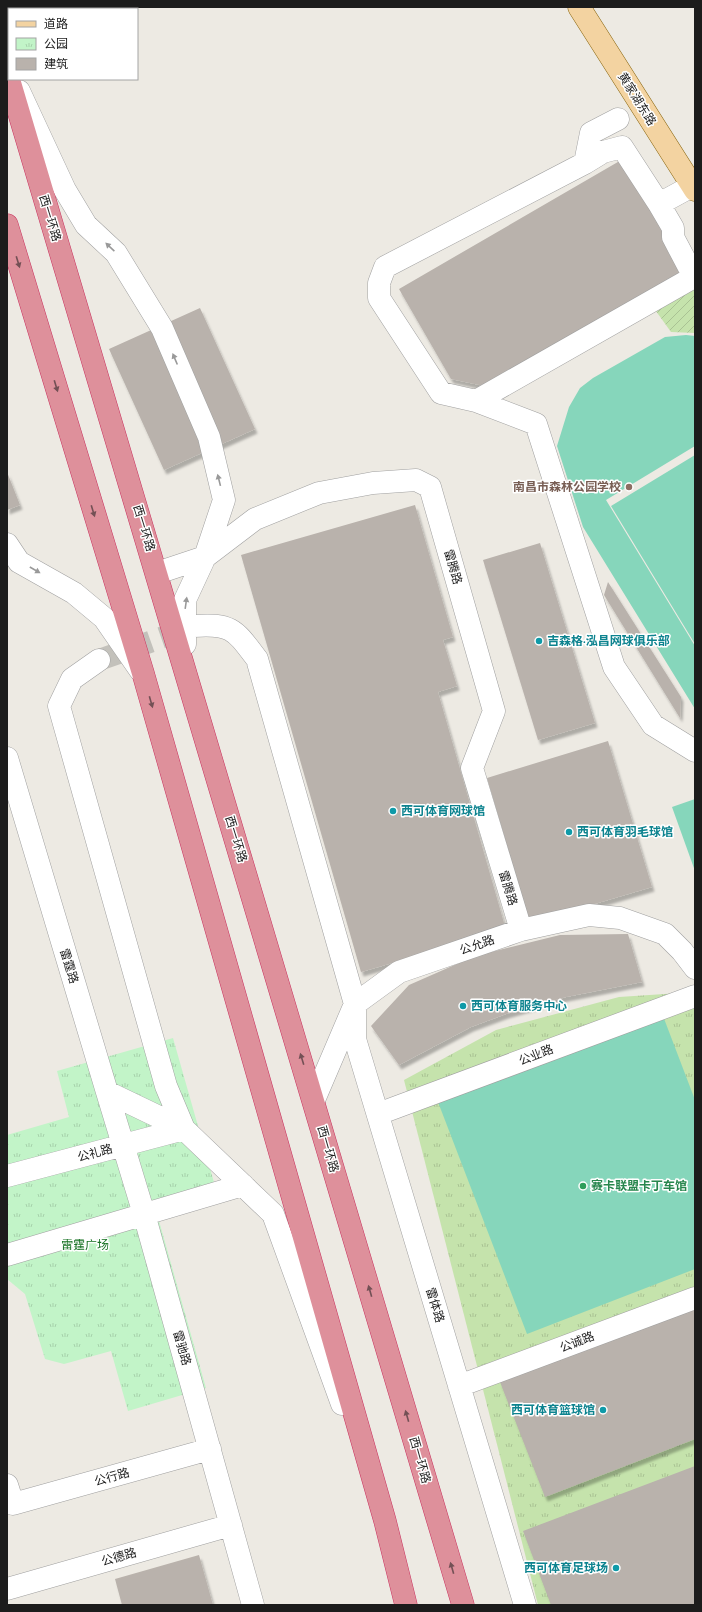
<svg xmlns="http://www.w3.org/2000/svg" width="702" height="1612" font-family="'Alegreya Sans','Noto Sans SC',sans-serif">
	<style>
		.grass { fill: url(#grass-tufts) }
		.park { fill: url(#park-tufts) }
		.garden { fill: url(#garden-furrows) }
		.pitch { fill: #86d6bb }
		.building { fill: #b9b2ac; filter: url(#shadow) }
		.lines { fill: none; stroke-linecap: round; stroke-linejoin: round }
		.minor-tunnel { stroke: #c3c1bb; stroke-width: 22; stroke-dasharray: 22 11; stroke-linecap: butt }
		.minor-casing { stroke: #a0a0a0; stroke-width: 23 }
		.major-casing { stroke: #88640c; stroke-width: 23 }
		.highway-casing { stroke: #c8325f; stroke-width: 23 }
		.minor { stroke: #fff; stroke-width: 22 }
		.major { stroke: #f3d3a1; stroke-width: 22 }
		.highway { stroke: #de909b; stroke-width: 22 }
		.oneway { fill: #999 }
		.oneway2 { fill: #735055 }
		.education-dot { fill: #8d6e63; stroke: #fff; stroke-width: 1.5 }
		.culture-dot { fill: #0f9aa8; stroke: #fff; stroke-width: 1.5 }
		.leisure-dot { fill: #2e9e5b; stroke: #fff; stroke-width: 1.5 }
		.labels { text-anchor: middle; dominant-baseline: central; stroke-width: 3; stroke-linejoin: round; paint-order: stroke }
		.street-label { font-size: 12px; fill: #1c1c1c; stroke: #fff }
		.education-label { font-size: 12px; font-weight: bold; fill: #785e54; stroke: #fff; text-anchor: end }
		.culture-label { font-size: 12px; font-weight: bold; fill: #0d838f; stroke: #fff; text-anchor: start }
		.leisure-label { font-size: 12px; font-weight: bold; fill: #27864d; stroke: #fff; text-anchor: start }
		.park-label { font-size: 12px; fill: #147020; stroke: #fff }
	</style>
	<defs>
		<pattern id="grass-tufts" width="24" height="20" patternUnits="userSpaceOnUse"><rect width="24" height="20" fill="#c5e3ac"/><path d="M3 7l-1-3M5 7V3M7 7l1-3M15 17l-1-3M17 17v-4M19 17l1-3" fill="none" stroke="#a9c293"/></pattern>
		<pattern id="park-tufts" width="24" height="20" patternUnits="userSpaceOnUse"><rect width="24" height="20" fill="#c2f4c8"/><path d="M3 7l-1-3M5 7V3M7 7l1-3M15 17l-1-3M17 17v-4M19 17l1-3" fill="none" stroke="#a6d1ab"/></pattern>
		<pattern id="garden-furrows" width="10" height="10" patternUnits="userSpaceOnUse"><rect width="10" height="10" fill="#c5e3ac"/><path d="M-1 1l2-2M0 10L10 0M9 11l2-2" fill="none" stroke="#a9c293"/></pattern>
		<filter id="shadow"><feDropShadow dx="2.5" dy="4.5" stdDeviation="1" flood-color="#0004"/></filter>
	</defs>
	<rect width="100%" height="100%" fill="#edeae3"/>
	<path class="grass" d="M695 992V1605H538L404 1080 496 1030 619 997Z"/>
	<path class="park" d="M173 1038 215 1186 154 1203 206 1388 128 1411 111 1351 64 1364 45 1359 25 1294 7 1279V1135L69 1117 57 1071Z"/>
	<path class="garden" d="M695 283V333L671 332 653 307Z"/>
	<path class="pitch" d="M686 335 695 336V446L606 500 695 646V709L583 527 557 446 569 407 580 388 593 378 665 337Z
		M695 455V644L611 506Z
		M695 799V871L672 807Z
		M663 1016 695 1100V1269L527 1334 438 1102Z"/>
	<path class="building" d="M623 159 690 275 494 388 451 379 399 289Z
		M200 308 255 429 164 470 109 349Z
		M7 472 20 505 7 510Z
		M415 505 453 637 443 640 457 686 438 692 506 930 361 972 241 555Z
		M540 543 595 723 538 740 483 560Z
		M608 582 681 697 680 718 604 595Z
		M608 741 652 887 530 923 487 778Z
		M628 934 642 982 566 997 506 1014 471 1027 399 1065 371 1026 409 985 475 956 560 935Z
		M695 1306V1439L545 1497 500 1382Z
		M695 1466V1605H551L523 1531Z
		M199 1555 213 1605H122L115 1579Z"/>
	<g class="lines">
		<path class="minor-tunnel" d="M99 660 192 627"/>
		<g class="minor-casing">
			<path id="minor" d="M19 91 65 190 86 225 116 253 162 328 209 437 224 500 205 557 185 600V644
				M618 119 591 133 585 163 385 267 379 283V298L441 393 476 401 536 424 614 667 653 725 695 751
				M585 163 603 152 622 147 659 204 692 186
				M476 401 694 277 673 237V228L659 204
				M7 544 19 562 74 593 104 618 140 670
				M157 573 205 557 255 519 319 493 373 483 416 480 430 487 494 711 472 768 521 930
				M193 626C232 623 235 630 257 659L355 1004V1039L525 1605
				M99 660 72 679 59 706 166 1086 184 1129 273 1214 342 1404
				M7 758 107 1092 184 1129
				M107 1092 144 1214 253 1605
				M314 1100 355 1004 399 972 521 930 589 915 620 918 665 934 682 951 695 968
				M378 1114 695 996
				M7 1176 184 1129
				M7 1255 243 1185
				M459 1386 695 1298
				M7 1485 13 1504 210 1449
				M7 1589 231 1525"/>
		</g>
		<g class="major-casing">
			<path id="major" d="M579 7 695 190"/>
		</g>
		<g class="highway-casing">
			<path id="highway" d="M7 73 463 1605
				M7 225 143 673 385 1521 406 1605"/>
		</g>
		<use href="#minor" class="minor"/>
		<use href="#major" class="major"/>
		<use href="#highway" class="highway"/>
	</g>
	<defs><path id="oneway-solid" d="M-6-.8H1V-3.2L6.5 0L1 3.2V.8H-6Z"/></defs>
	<g class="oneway">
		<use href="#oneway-solid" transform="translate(110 247) rotate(-137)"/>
		<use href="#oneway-solid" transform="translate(175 359) rotate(-113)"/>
		<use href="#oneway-solid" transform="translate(219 480) rotate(-104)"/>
		<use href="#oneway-solid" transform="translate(35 570) rotate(30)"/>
		<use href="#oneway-solid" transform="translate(186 603) rotate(-82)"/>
	</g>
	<g class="oneway2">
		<use href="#oneway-solid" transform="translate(18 262) rotate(73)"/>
		<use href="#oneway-solid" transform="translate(56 386) rotate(73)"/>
		<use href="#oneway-solid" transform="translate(93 511) rotate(73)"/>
		<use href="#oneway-solid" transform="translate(151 702) rotate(74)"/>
		<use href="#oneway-solid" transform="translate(302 1059) rotate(-107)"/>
		<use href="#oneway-solid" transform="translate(370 1291) rotate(-106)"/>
		<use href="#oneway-solid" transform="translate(407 1416) rotate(-106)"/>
		<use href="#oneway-solid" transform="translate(452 1568) rotate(-106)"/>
	</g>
	<circle class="education-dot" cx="629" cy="487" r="4"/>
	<g class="culture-dot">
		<circle cx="539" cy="641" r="4"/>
		<circle cx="393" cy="811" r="4"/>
		<circle cx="569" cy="832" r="4"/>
		<circle cx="463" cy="1006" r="4"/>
		<circle cx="603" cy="1410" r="4"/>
		<circle cx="616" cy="1568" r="4"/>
	</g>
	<circle class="leisure-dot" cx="583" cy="1186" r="4"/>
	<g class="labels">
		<g class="street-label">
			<text transform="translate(637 99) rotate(58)">黄家湖东路</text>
			<text transform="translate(50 218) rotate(73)">西一环路</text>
			<text transform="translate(144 528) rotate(73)">西一环路</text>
			<text transform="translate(453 567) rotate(74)">雷腾路</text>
			<text transform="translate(236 839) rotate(73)">西一环路</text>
			<text transform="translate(508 888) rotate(73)">雷腾路</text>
			<text transform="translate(477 945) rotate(-19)">公允路</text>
			<text transform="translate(69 966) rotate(73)">雷霆路</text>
			<text transform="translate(536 1055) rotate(-21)">公业路</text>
			<text transform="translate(328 1149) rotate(74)">西一环路</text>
			<text transform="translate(95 1153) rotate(-15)">公礼路</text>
			<text transform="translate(435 1305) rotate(73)">雷体路</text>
			<text transform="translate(577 1342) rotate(-21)">公诚路</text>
			<text transform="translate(182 1348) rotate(74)">雷驰路</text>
			<text transform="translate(420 1460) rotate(74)">西一环路</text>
			<text transform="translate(112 1477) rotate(-16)">公行路</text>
			<text transform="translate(119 1557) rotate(-16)">公德路</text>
		</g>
		<g class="education-label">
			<text x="621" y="487">南昌市森林公园学校</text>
		</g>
		<g class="culture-label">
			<text x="547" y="641">吉森格·泓昌网球俱乐部</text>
			<text x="401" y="811">西可体育网球馆</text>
			<text x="577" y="832">西可体育羽毛球馆</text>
			<text x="471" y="1006">西可体育服务中心</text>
			<text x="595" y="1410" text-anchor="end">西可体育篮球馆</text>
			<text x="608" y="1568" text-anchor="end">西可体育足球场</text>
		</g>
		<g class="leisure-label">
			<text x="591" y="1186">赛卡联盟卡丁车馆</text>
		</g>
		<g class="park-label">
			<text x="85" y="1245">雷霆广场</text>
		</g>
	</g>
	<rect width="702" height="1612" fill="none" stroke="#1c1c1c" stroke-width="16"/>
	<rect x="8" y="8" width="130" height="72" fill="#ffffff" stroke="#a4a4a4"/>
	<rect x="16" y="21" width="20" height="6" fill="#f3d3a1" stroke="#a4a4a4"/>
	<text x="44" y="28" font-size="12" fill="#1c1c1c">道路</text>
	<rect x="16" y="38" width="20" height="12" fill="url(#park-tufts)" stroke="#a4a4a4"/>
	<text x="44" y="48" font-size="12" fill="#1c1c1c">公园</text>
	<rect x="16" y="58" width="20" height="12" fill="#b9b2ac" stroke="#a4a4a4"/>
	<text x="44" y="68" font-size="12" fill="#1c1c1c">建筑</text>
</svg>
